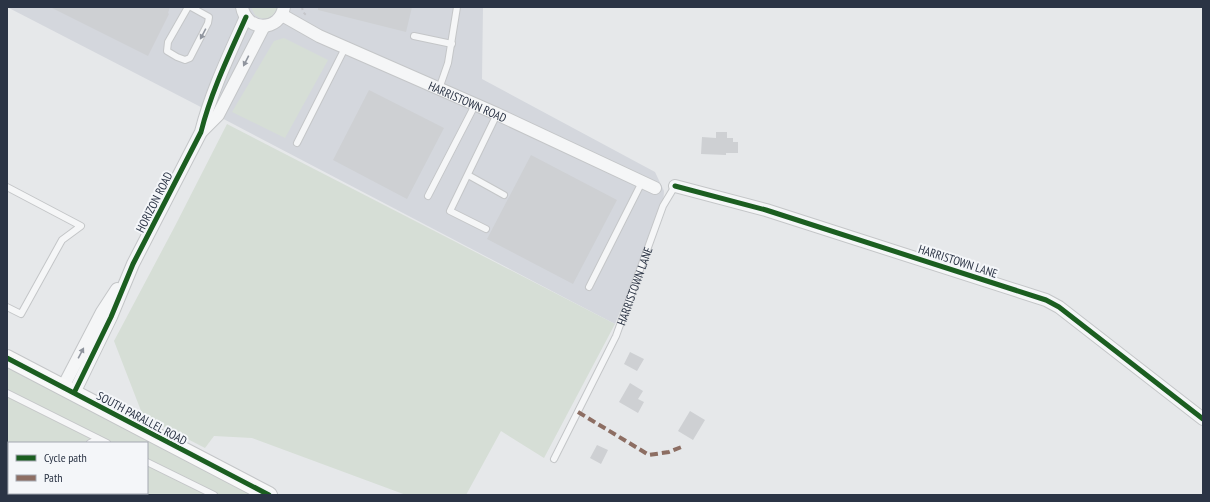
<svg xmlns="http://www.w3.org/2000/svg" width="1210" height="502" font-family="'PT Sans Narrow',sans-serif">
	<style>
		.built { fill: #d4d7dd }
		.green { fill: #d6ded6; fill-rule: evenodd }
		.building { fill: #ced0d3 }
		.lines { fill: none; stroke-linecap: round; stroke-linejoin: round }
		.service-casing { stroke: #c4c6c8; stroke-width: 8 }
		.minor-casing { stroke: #c4c6c8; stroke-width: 14 }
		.secondary-casing { stroke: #c4c6c8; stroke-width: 18 }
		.path { stroke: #c5c6ca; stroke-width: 2; stroke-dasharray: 3 3; stroke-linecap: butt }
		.service { stroke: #f5f6f7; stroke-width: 6 }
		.minor { stroke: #f5f6f7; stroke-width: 12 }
		.secondary { stroke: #f8f8f8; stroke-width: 16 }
		.quiet { stroke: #8d6e63; stroke-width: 4; stroke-dasharray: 8 4; stroke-linecap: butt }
		.cycleway-casing { stroke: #f4f6f9; stroke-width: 8 }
		.cycleway { stroke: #1b5e20; stroke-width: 5 }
		.oneway { fill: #90959e }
		.labels { text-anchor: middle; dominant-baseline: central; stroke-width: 4; stroke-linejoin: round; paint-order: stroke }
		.street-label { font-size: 12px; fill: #2b3445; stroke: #f4f6f9 }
	</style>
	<rect width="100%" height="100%" fill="#e6e8ea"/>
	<path class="built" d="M7 7H483L482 79 655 172 664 191 663 206 615 324 195 104Z"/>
	<path class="green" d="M251 7H277C274 18 264 22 255 15Z
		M284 38 328 60 285 138 232 112 274 41Z
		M227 124 615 324 544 458 501 431 466 495H406L252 438 214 436 205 448 143 416 114 341 175 226Z
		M7 367 253 495H7ZM9 443H147V493H9Z"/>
	<path class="building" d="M50 7H170L168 13 169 14 148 56Z
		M318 7H412L406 32 318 10Z
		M369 90 444 128 407 199 333 160Z
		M716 132H727V138H733V142H738V153H726V155L701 154 702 137 716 138Z
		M531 155 617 200 573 284 487 239Z
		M630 352 644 359 637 371 624 364Z
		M630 383 643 391 638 399 644 402 638 413 619 402Z
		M690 411 705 420 693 440 678 431Z
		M597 445 608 450 601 464 590 458Z"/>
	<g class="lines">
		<g class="service-casing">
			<g id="service">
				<path d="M188 7 168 42 167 51 177 57 185 60 190 58 208 23 209 17 191 7"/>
				<path d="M414 36 452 44"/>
				<path d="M439 89 448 63 457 7"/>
				<path d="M297 143 345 48"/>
				<path d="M468 175 504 195"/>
				<path d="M7 187 81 226 62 240 21 314 7 307"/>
				<path d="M428 196 475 105"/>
				<path d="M486 229 450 211 497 114"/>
				<path d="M589 287 642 182"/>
				<path d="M7 393 107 443"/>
				<path d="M90 443 98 439"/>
				<path id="s1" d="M554 459 616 336 663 206 675 186"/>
				<path d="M147 462 214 495"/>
				<path d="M7 493 9 492"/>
			</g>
		</g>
		<g class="minor-casing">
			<g id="minor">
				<path d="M242 7C246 32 280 32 284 7"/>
				<path id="s2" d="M282 15 319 36 497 114 655 188"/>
				<path d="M202 131 218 115 264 26"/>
				<path d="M675 186 766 210 1046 300 1059 307 1203 419"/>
				<path d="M63 387 102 312 117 289"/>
				<path d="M74 393 111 317 133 264 201 132C211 92 229 55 246 17"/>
			</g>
		</g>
		<g class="secondary-casing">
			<path id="secondary" d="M7 358 269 495"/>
		</g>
		<path class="path" d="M302 7 303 12 307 16"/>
		<use href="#service" class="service"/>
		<use href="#minor" class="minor"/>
		<use href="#secondary" class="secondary"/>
		<path class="quiet" d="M578 412 649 455 669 452 684 446"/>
		<g class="cycleway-casing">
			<path id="cycleway" d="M675 186 766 210 1046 300 1059 307 1203 419
				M7 358 269 495
				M74 393 111 317 133 264 201 132C211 92 229 55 246 17"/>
		</g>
		<use href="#cycleway" class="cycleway"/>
	</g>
	<defs><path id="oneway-solid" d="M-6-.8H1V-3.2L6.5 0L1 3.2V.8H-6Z"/></defs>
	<g class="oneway">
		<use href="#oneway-solid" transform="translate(203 34) rotate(118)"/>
		<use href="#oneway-solid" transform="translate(246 61) rotate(117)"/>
		<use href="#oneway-solid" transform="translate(81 353) rotate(-62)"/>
	</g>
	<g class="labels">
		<g class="street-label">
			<text stroke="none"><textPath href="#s2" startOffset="205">HARRISTOWN ROAD</textPath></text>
			<text transform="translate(154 202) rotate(-63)">HORIZON ROAD</text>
			<text transform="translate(958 261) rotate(18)">HARRISTOWN LANE</text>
			<text stroke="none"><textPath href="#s1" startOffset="191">HARRISTOWN LANE</textPath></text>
			<text transform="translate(142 418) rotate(28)">SOUTH PARALLEL ROAD</text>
		</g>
	</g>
	<rect width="1210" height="502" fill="none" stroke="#2b3445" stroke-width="16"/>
	<rect x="8" y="442" width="140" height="52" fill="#f4f6f9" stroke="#a4a8b1"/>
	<rect x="16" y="455" width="20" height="6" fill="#1b5e20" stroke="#a4a8b1"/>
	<text x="44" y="462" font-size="12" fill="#2b3445">Cycle path</text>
	<rect x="16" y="475" width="20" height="6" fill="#8d6e63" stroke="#a4a8b1"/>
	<text x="44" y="482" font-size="12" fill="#2b3445">Path</text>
</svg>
